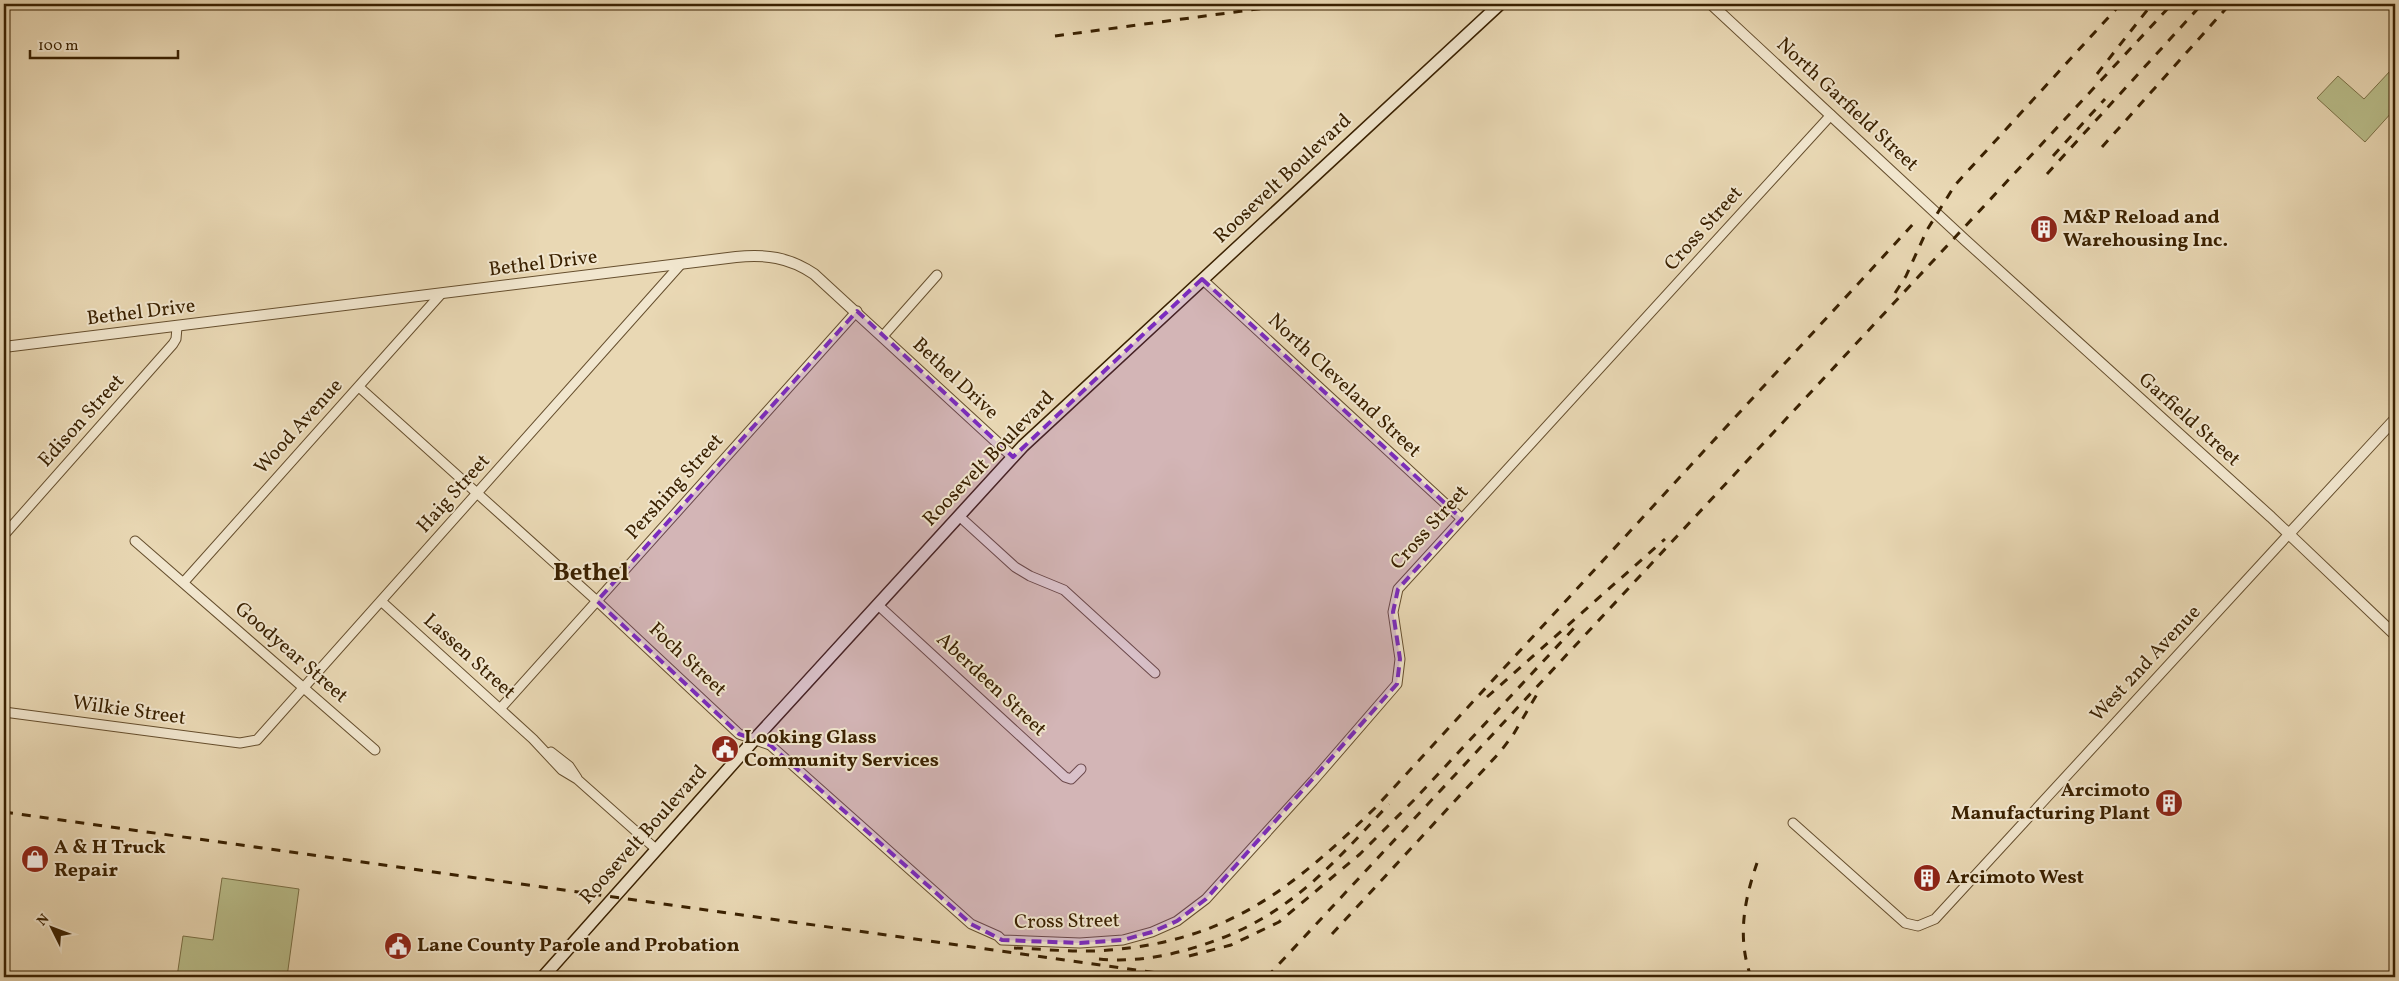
<svg xmlns="http://www.w3.org/2000/svg" width="2399" height="981" font-family="Vollkorn,serif">
	<style>
		.green { fill: #b9be8b; stroke: #7a7046 }
		.lines { fill: none; stroke-linecap: round; stroke-linejoin: round }
		.minor-casing { stroke: #664f2e; stroke-width: 11 }
		.tertiary-casing { stroke: #664f2e; stroke-width: 12 }
		.secondary-casing { stroke: #3a2101; stroke-width: 14 }
		.minor { stroke: #f1e6ce; stroke-width: 9 }
		.tertiary { stroke: #f1e6ce; stroke-width: 10 }
		.secondary { stroke: #f1e6ce; stroke-width: 11 }
		.rail { stroke: #3a2101; stroke-width: 3; stroke-dasharray: 9 9; stroke-linecap: butt }
		.marked { fill: #7b2cbf; fill-opacity: 0.2; stroke: #7b2cbf; stroke-width: 4; stroke-dasharray: 10 6; stroke-linejoin: round }
		.labels { text-anchor: middle; dominant-baseline: central; stroke-width: 4; stroke-linejoin: round; paint-order: stroke }
		.street-label { font-size: 20px; fill: #3a2101; stroke: #f1e6ce }
		.poi-label { font-size: 20px; font-weight: bold; fill: #3a2101; stroke: #f1e6ce; text-anchor: start }
		.district-label { font-size: 25px; font-weight: bold; fill: #3a2101; stroke: #f1e6ce }
	</style>
	<rect width="100%" height="100%" fill="#e9d8b4"/>
	<filter id="stains"><feTurbulence type="fractalNoise" baseFrequency=".004" numOctaves="4"/><feColorMatrix values="0 0 0 0 .2 0 0 0 0 .09 0 0 0 0 .02 0 0 0 .5 -.17"/></filter>
	<radialGradient id="worn" r=".72"><stop offset=".6" stop-color="#630" stop-opacity="0"/><stop offset="1" stop-color="#630" stop-opacity=".3"/></radialGradient>
	<path class="green" d="M2391 70 2395 74V104L2391 109 2393 111 2365 142 2317 98 2338 76 2364 99Z
		M222 878 299 889 287 977H177L183 936 213 940Z"/>
	<g class="lines">
		<g class="minor-casing">
			<path id="minor" d="M1202 279 1462 519
				M883 336 937 275
				M359 387 597 601 739 734 770 745 971 924 998 936 1002 940 1080 943 1123 940 1152 932 1177 921 1206 899 1313 781 1397 684 1400 659 1393 612 1398 589 1831 115
				M959 516 1015 567 1030 576 1064 590 1155 673
				M4 535 173 344 176 339 177 327
				M135 541 375 750
				M183 583 441 294
				M381 601 533 739 562 770 577 779 657 850
				M878 605 1065 777 1071 779 1081 769
				M500 709 857 311
				M4 712 240 743 257 740 681 264
				M551 752 569 766 577 778
				M1793 823 1905 923 1918 926 1935 919 2288 535"/>
		</g>
		<g class="tertiary-casing">
			<path id="tertiary" d="M1711 4 1965 240 2271 517 2395 635
				M4 347 736 257C765 254 789 257 814 274L1013 457
				M2288 535 2395 419"/>
		</g>
		<g class="secondary-casing">
			<path id="secondary" d="M543 977 754 740 1023 446 1500 4"/>
		</g>
		<use href="#minor" class="minor"/>
		<use href="#tertiary" class="tertiary"/>
		<use href="#secondary" class="secondary"/>
		<path class="rail" d="M1055 36 1295 4
			M2097 74 2152 4
			M2102 147 2230 4
			M2053 156 2105 99
			M2047 174 2202 4
			M1895 293 1906 276 1927 230 1955 185 2117 8
			M1487 697 1665 539
			M4 812 1187 977
			M1332 934 1500 752 1513 735 1540 689
			M1014 948C1045 949 1078 953 1109 950 1228 941 1293 888 1375 808L1915 222
			M1189 956 1231 945 1279 922 1360 854 1414 800 1577 625
			M1099 959C1128 962 1158 958 1186 950 1281 924 1325 873 1389 804
			M1267 977 2172 4
			M1751 977C1737 938 1744 901 1757 863"/>
	</g>
	<path class="marked" d="M1202 279 1462 519 1398 589 1393 612 1400 659 1397 684 1206 899 1177 921 1152 932 1123 940 1080 943 1002 940 971 924 770 745 739 734 597 601 857 311 1013 457Z"/>
	<defs>
		<g id="building-disc" transform="scale(1.4375)"><circle r="9.5" fill="#8f2418" stroke="#f1e6ce"/><path d="M-4-6H4V6H1V3H-1V6H-4ZM-2.5-4.3h1.7v1.8h-1.7ZM.8-4.3h1.7v1.8H.8ZM-2.5-1h1.7V.8h-1.7ZM.8-1h1.7V.8H.8Z" fill="#fff"/></g>
		<g id="civic-disc" transform="scale(1.4375)"><circle r="9.5" fill="#8f2418" stroke="#f1e6ce"/><path d="M-.6-6.5H3V-4.5H.6V-3L4-1V1h2V6H-6V1h2V-1L-.6-3ZM-1.2 2.5V6h2.4V2.5Z" fill="#fff"/></g>
		<g id="shop-disc" transform="scale(1.4375)"><circle r="9.5" fill="#8f2418" stroke="#f1e6ce"/><path d="M-5-2.5h2.3a2.7 3.5 0 0 1 5.4 0H5L5.5 6h-11ZM-1.5-2.5h3a1.5 2.3 0 0 0-3 0Z" fill="#fff"/></g>
	</defs>
	<g fill-rule="evenodd">
		<use href="#building-disc" x="2044" y="229"/>
		<use href="#civic-disc" x="725" y="749"/>
		<use href="#building-disc" x="2169" y="803"/>
		<use href="#shop-disc" x="35" y="859"/>
		<use href="#building-disc" x="1927" y="878"/>
		<use href="#civic-disc" x="398" y="946"/>
	</g>
	<g class="labels">
		<g class="street-label">
			<text transform="translate(1847 105) rotate(43)">North Garfield Street</text>
			<text transform="translate(1283 179) rotate(-43)">Roosevelt Boulevard</text>
			<text transform="translate(1704 229) rotate(-48)">Cross Street</text>
			<text transform="translate(543 264) rotate(-7)">Bethel Drive</text>
			<text transform="translate(141 313) rotate(-7)">Bethel Drive</text>
			<text transform="translate(955 379) rotate(43)">Bethel Drive</text>
			<text transform="translate(1344 386) rotate(43)">North Cleveland Street</text>
			<text transform="translate(2189 420) rotate(42)">Garfield Street</text>
			<text transform="translate(82 421) rotate(-48)">Edison Street</text>
			<text transform="translate(299 427) rotate(-48)">Wood Avenue</text>
			<text transform="translate(989 459) rotate(-46)">Roosevelt Boulevard</text>
			<text transform="translate(675 487) rotate(-48)">Pershing Street</text>
			<text transform="translate(454 494) rotate(-48)">Haig Street</text>
			<text transform="translate(1430 528) rotate(-48)">Cross Street</text>
			<text transform="translate(291 653) rotate(41)">Goodyear Street</text>
			<text transform="translate(469 657) rotate(42)">Lassen Street</text>
			<text transform="translate(687 660) rotate(43)">Foch Street</text>
			<text transform="translate(2146 664) rotate(-47)">West 2nd Avenue</text>
			<text transform="translate(991 685) rotate(43)">Aberdeen Street</text>
			<text transform="translate(129 711) rotate(8)">Wilkie Street</text>
			<text transform="translate(644 835) rotate(-48)">Roosevelt Boulevard</text>
			<text transform="translate(1067 922) rotate(-1)">Cross Street</text>
		</g>
		<g class="poi-label">
			<text x="2063" y="218">M&amp;P Reload and<tspan x="2063" dy="23">Warehousing Inc.</tspan></text>
			<text x="744" y="738">Looking Glass<tspan x="744" dy="23">Community Services</tspan></text>
			<text x="2150" y="791" text-anchor="end">Arcimoto<tspan x="2150" dy="23">Manufacturing Plant</tspan></text>
			<text x="54" y="848">A &amp; H Truck<tspan x="54" dy="23">Repair</tspan></text>
			<text x="1946" y="878">Arcimoto West</text>
			<text x="417" y="946">Lane County Parole and Probation</text>
		</g>
		<g class="district-label">
			<text x="591" y="573">Bethel</text>
		</g>
	</g>
	<rect width="2399" height="981" fill="none" stroke="#e9d8b4" stroke-width="20"/>
	<rect x="5" y="5" width="2389" height="971" fill="none" stroke="#3a2101" stroke-width="2.5"/>
	<rect x="10" y="10" width="2379" height="961" fill="none" stroke="#3a2101"/>
	<g transform="translate(52 928) rotate(312)" stroke="#f1e6ce" stroke-width="4" paint-order="stroke">
	<path d="M0-4L9 19L0 12L-9 19Z" fill="#3a2101"/>
	<text y="-8" font-size="14" font-weight="bold" text-anchor="middle" fill="#3a2101">N</text>
	</g>
	<path d="M30 50v8h148v-8" fill="none" stroke="#3a2101" stroke-width="2.5"/>
	<text x="38" y="50" font-size="15" fill="#3a2101" stroke="#f1e6ce" stroke-width="4" paint-order="stroke">100 m</text>
	<rect width="100%" height="100%" filter="url(#stains)"/>
	<rect width="100%" height="100%" fill="url(#worn)"/>
</svg>
